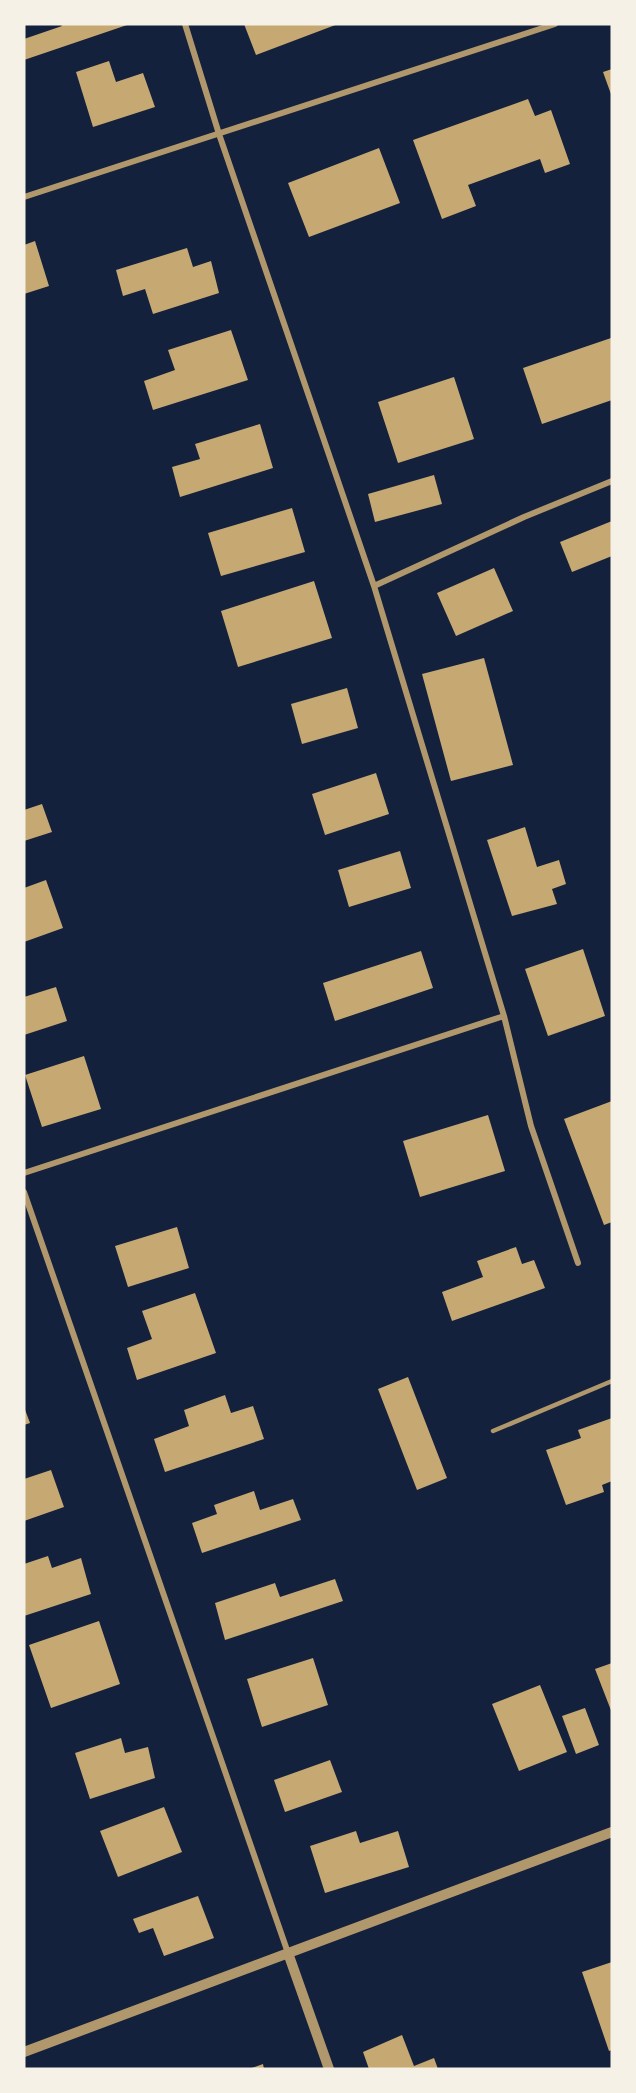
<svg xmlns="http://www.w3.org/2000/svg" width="636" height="2093" font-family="Raleway,sans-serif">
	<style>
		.building { fill: #c6a872 }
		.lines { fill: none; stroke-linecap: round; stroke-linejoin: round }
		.service { stroke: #b1986c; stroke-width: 4.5 }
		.minor { stroke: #b1986c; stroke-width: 6 }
		.tertiary { stroke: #b1986c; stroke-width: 10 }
	</style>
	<rect width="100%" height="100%" fill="#14213d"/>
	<path class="building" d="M61 24H130L24 60V39L62 26Z
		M244 24H338L256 55Z
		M109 61 116 82 143 73 155 107 93 127 76 72Z
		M612 69V97L603 72Z
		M528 99 535 116 551 110 570 164 545 173 540 159 468 185 476 206 442 219 413 140Z
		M379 148 400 203 309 237 288 183Z
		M35 241 49 286 24 294V245Z
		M187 248 193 267 211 261 219 293 153 314 145 289 123 296 116 270Z
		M231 330 248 380 153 410 144 381 175 370 168 350Z
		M611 338 612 400 542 424 523 368Z
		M454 377 474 439 398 463 378 402Z
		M260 424 273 468 180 497 172 467 200 459 195 444Z
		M434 475 442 504 375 522 368 494Z
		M292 508 305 552 221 576 208 533Z
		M612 521V556L572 572 560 542Z
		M494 568 513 611 456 636 437 593Z
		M314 581 332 638 238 667 221 611Z
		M484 658 513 765 451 781 422 674Z
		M347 688 358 728 302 744 291 704Z
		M376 773 389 814 325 835 312 794Z
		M42 804 52 832 24 841V810Z
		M525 827 537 867 559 860 566 884 552 889 557 904 512 916 487 840Z
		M400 851 411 888 349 907 338 870Z
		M46 880 63 928 24 942V888Z
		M583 949 605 1016 548 1036 525 969Z
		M421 951 433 988 335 1021 323 983Z
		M56 987 67 1021 24 1035V997Z
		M84 1056 101 1109 42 1127 25 1075Z
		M612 1101V1222L604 1225 564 1119Z
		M488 1115 505 1171 420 1197 403 1141Z
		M177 1227 189 1268 128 1287 115 1246Z
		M516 1247 522 1264 534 1260 545 1288 452 1321 442 1292 483 1277 477 1261Z
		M195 1293 216 1353 137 1380 127 1348 152 1339 142 1311Z
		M408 1377 447 1478 417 1490 378 1389Z
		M225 1395 231 1413 253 1406 264 1439 165 1472 154 1439 189 1426 184 1410Z
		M24 1407 30 1423 24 1425Z
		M612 1418V1481L602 1485 604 1492 566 1505 546 1450 581 1438 578 1430Z
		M51 1470 64 1507 24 1521V1479Z
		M254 1491 260 1510 293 1499 301 1520 202 1553 192 1523 217 1514 214 1505Z
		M48 1556 52 1568 81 1558 91 1594 24 1616V1564Z
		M335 1579 343 1601 225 1640 215 1603 275 1583 280 1597Z
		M99 1621 120 1684 51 1708 29 1645Z
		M313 1658 328 1705 262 1727 247 1679Z
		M612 1663V1713L595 1669Z
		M540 1685 567 1752 519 1771 492 1704Z
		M585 1708 599 1745 576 1754 562 1716Z
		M121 1738 125 1753 148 1747 155 1778 90 1799 75 1753Z
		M330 1760 342 1792 285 1812 274 1780Z
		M164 1807 182 1852 118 1877 100 1831Z
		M356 1831 360 1843 398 1831 409 1867 325 1893 310 1846Z
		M198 1896 214 1938 164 1956 153 1928 139 1933 133 1919Z
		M612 1962V2050L609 2051 582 1972Z
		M402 2035 414 2066 434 2058 438 2069H369L363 2052Z
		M263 2064 264 2069H249Z"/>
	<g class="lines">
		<path class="service" d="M493 1431 612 1381"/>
		<path class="minor" d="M185 24 219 134 374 586 504 1016 531 1126 578 1263
			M24 197 555 24
			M374 586 524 517 612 481
			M24 1173 504 1016
			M24 1192 288 1953"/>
		<path class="tertiary" d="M288 1953 329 2069
			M24 2052 612 1832"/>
	</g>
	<rect width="636" height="2093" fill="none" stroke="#f6f1e7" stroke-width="51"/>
</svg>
